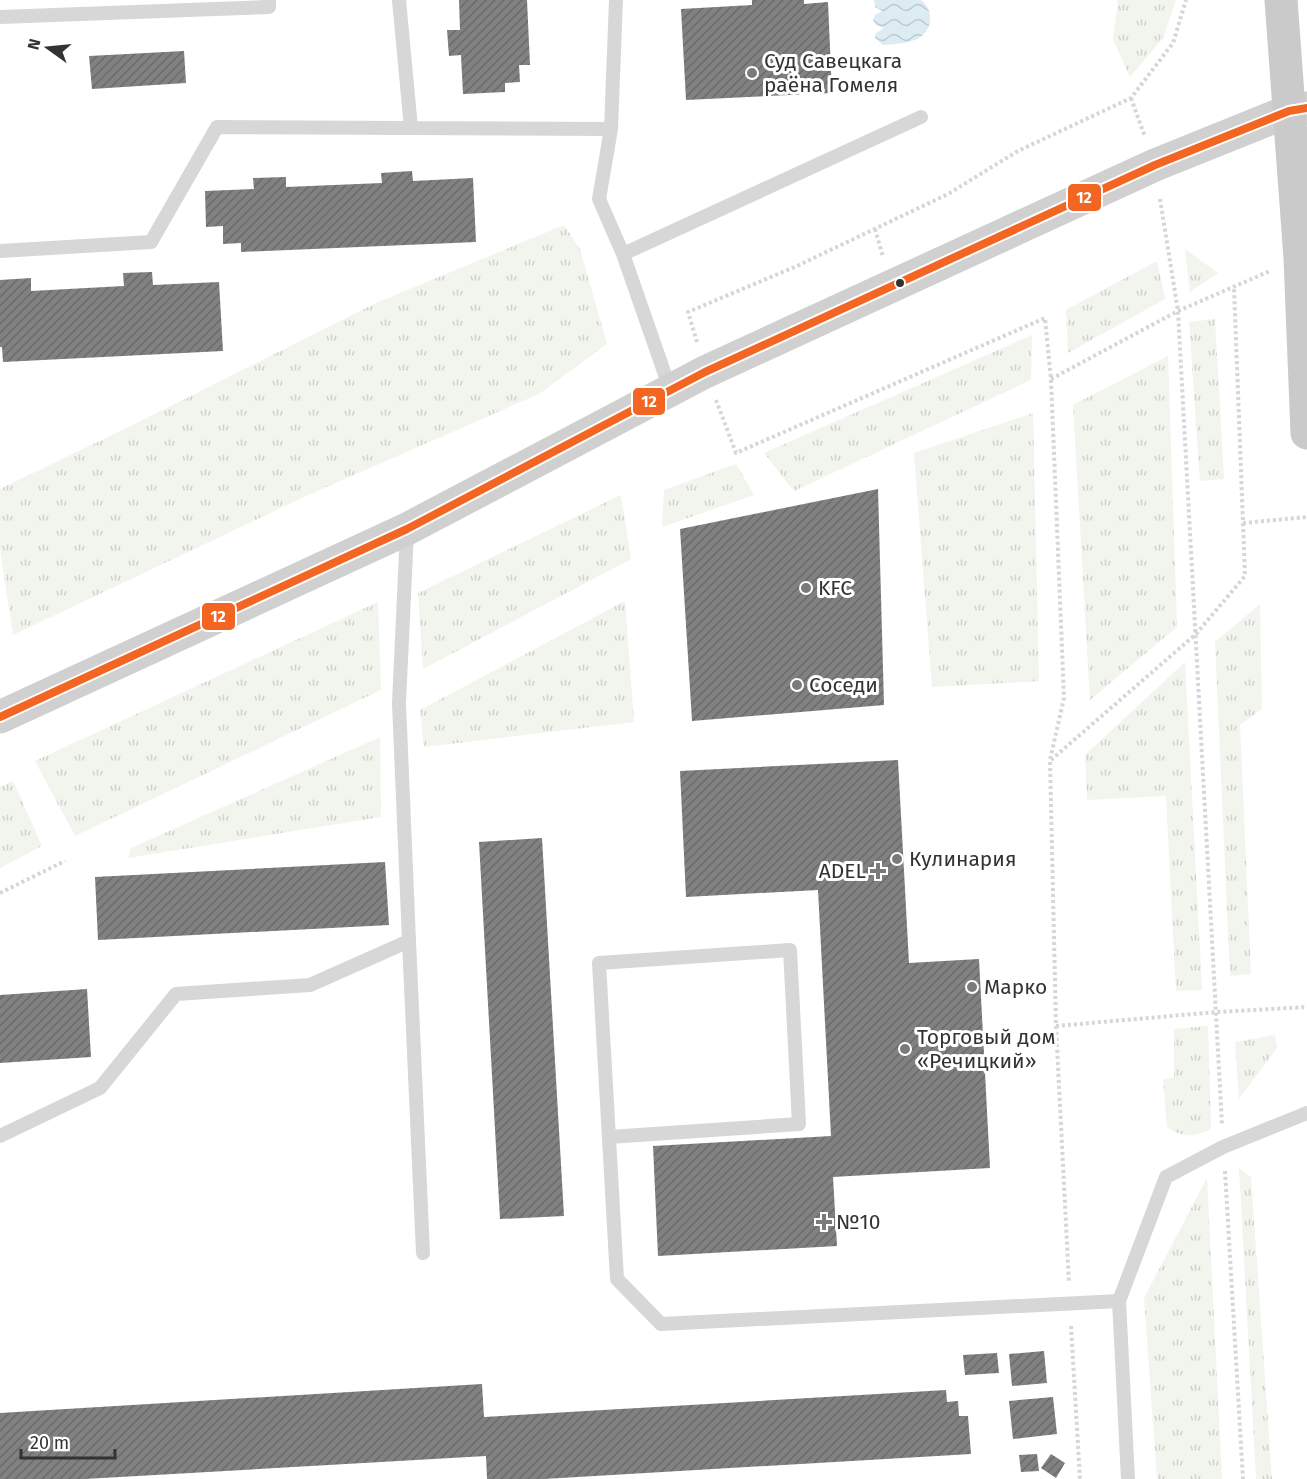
<svg xmlns="http://www.w3.org/2000/svg" width="1307" height="1479" font-family="'Fira Sans',sans-serif">
	<style>
		.grass { fill: url(#grass-tufts) }
		.water { fill: url(#water-waves) }
		.building { fill: url(#building-hatch) }
		.lines { fill: none; stroke-linecap: round; stroke-linejoin: round }
		.path { stroke: #d6d6d6; stroke-width: 4; stroke-dasharray: 3 3; stroke-linecap: butt }
		.service { stroke: #d7d7d7; stroke-width: 14 }
		.secondary { stroke: #d0d0d0; stroke-width: 33 }
		.primary { stroke: #cacaca; stroke-width: 33 }
		.bus-1-casing { stroke: #fff; stroke-width: 12 }
		.bus-1 { stroke: #f26522; stroke-width: 8 }
		.poi-dot { fill: #7a7a7a; stroke: #fff; stroke-width: 2 }
		.bus-dot { fill: #333; stroke: #fff; stroke-width: 2 }
		.labels { text-anchor: middle; dominant-baseline: central; stroke-width: 6; stroke-linejoin: round; paint-order: stroke }
		.poi-label { font-size: 21px; fill: #333; stroke: #fff; text-anchor: start }
		.line-badge { stroke: #fff; stroke-width: 2 }
		.badge-label { font-size: 16px; text-anchor: middle; font-weight: bold; fill: #fff }
	</style>
	<defs>
		<pattern id="grass-tufts" width="24" height="20" patternUnits="userSpaceOnUse" patternTransform="scale(1.5)"><rect width="24" height="20" fill="#f1f5ed"/><path d="M3 7l-1-3M5 7V3M7 7l1-3M15 17l-1-3M17 17v-4M19 17l1-3" fill="none" stroke="#cfd2cc"/></pattern>
		<pattern id="water-waves" width="16" height="10" patternUnits="userSpaceOnUse" patternTransform="scale(1.5)"><rect width="16" height="10" fill="#ddebf3"/><path d="M0 5q4-4 8 0t8 0" fill="none" stroke="#becad1"/></pattern>
		<pattern id="building-hatch" width="6" height="6" patternUnits="userSpaceOnUse" patternTransform="scale(1.5)"><rect width="6" height="6" fill="#818181"/><path d="M-1 1l2-2M0 6l6-6M5 7l2-2" fill="none" stroke="#6a6a6a"/></pattern>
	</defs>
	<rect width="100%" height="100%" fill="#fff"/>
	<path class="grass" d="M1118 0H1176L1163 38 1130 77 1113 40Z
		M564 225 580 249 607 344 539 394 306 496 13 635 0 549V489L141 421 376 303Z
		M1185 249 1218 273 1190 292Z
		M1157 261 1165 299 1068 353 1066 310Z
		M1215 319 1224 479 1200 481 1189 322Z
		M1032 335 1031 380 794 491 764 453Z
		M1168 356 1177 627 1090 700 1073 405Z
		M1033 413 1039 681 932 687 914 453Z
		M736 464 754 495 662 527 664 490Z
		M621 495 631 559 423 669 418 593Z
		M625 601 634 722 424 747 420 710Z
		M378 602 381 690 75 836 35 761Z
		M1260 604 1262 709 1240 725 1251 974 1230 976 1215 642Z
		M1185 662 1202 990 1176 991 1166 796 1087 800 1085 755Z
		M380 737 381 817 128 858 131 848Z
		M13 781 42 846 0 868V787Z
		M1208 1026 1211 1129C1194 1137 1183 1138 1167 1127L1163 1080 1174 1077V1029Z
		M1275 1035 1277 1048 1239 1099 1235 1042Z
		M1239 1168 1251 1177 1272 1479H1256Z
		M1207 1178 1222 1479H1157L1144 1298Z"/>
	<path class="water" d="M874 0H921C926 4 930 10 930 16 932 43 901 44 883 45L875 38 876 33 884 28 876 25 873 20 875 15 882 11 875 7Z"/>
	<path class="building" d="M459 0H527L530 65H519L520 82 505 83V92L463 94 461 55 449 56 447 30H460Z
		M752 0H804V4L828 2 832 93 686 100 681 9 752 5Z
		M184 51 186 83 92 89 89 56Z
		M412 171 413 181 473 178 476 242 241 252V243L223 244V226L206 227 205 191 254 189 253 178 286 177V187L382 183 381 173Z
		M152 272 153 285 219 282 223 351 3 362 2 347H0V280L31 278V291L124 286 123 273Z
		M878 489 884 705 692 721 680 529Z
		M898 760 909 963 979 959 990 1168 833 1177 837 1246 658 1256 653 1146 831 1136 818 890 686 897 680 771Z
		M542 838 564 1216 500 1219 479 842Z
		M385 862 389 925 98 940 95 877Z
		M87 989 91 1057 0 1063V995Z
		M1044 1351 1047 1383 1012 1386 1009 1354Z
		M997 1353 999 1373 965 1375 963 1355Z
		M482 1384 484 1417 946 1390 947 1402 958 1401 959 1416H968L971 1454 544 1479H487L486 1456 85 1479H0V1413Z
		M1053 1397 1057 1434 1013 1439 1009 1401Z
		M1037 1454 1039 1471 1021 1472 1019 1455Z
		M1051 1454 1065 1463 1056 1478 1041 1468Z"/>
	<g class="lines">
		<path class="path" d="M1131 98 1145 137
			M1160 199 1178 311 1222 1125
			M875 229 883 257
			M697 342 688 312 797 266 948 194 1018 151 1131 98 1173 43 1186 0
			M1051 379 1178 311 1270 271
			M716 400 736 453 1045 318 1051 380 1064 698 1050 760 1056 1026 1069 1283
			M1243 523 1307 517
			M1051 760 1196 634 1245 576 1234 287
			M0 893 65 861
			M1056 1026 1217 1012 1307 1007
			M1225 1171 1243 1479
			M1071 1326 1080 1479"/>
		<path class="service" d="M399 0 411 128
			M0 17 269 7V0
			M611 129 616 0
			M0 251 151 242 217 127 611 129 599 199 623 254 670 389
			M623 254 921 117
			M409 941 423 1253
			M0 1136 100 1088 176 994 310 985 409 941 399 703 407 531
			M609 1137 799 1124 790 950 599 963 617 1279 661 1324 1119 1301
			M1128 1479 1119 1301 1166 1177 1223 1147 1307 1113"/>
		<path class="secondary" d="M0 717 407 529 705 372 1155 165 1289 111 1307 108"/>
		<path class="primary" d="M1281 0 1300 258 1307 433"/>
		<g class="bus-1-casing">
			<path id="bus-1" d="M0 717 407 529 705 372 1155 165 1289 111 1307 108"/>
		</g>
		<use href="#bus-1" class="bus-1"/>
	</g>
	<g class="poi-dot">
		<circle cx="752" cy="73" r="6"/>
		<circle cx="806" cy="588" r="6"/>
		<circle cx="797" cy="685" r="6"/>
		<circle cx="897" cy="859" r="6"/>
		<path d="M875 862h6v6h6v6h-6v6h-6v-6h-6v-6h6z"/>
		<circle cx="972" cy="987" r="6"/>
		<circle cx="905" cy="1049" r="6"/>
		<path d="M821 1213h6v6h6v6h-6v6h-6v-6h-6v-6h6z"/>
	</g>
	<circle class="bus-dot" cx="900" cy="283" r="5"/>
	<g class="labels">
		<g class="poi-label">
			<text x="764" y="61">Суд Савецкага<tspan x="764" dy="24">раёна Гомеля</tspan></text>
			<text x="818" y="588">KFC</text>
			<text x="809" y="685">Соседи</text>
			<text x="909" y="859">Кулинария</text>
			<text x="866" y="871" text-anchor="end">ADEL</text>
			<text x="984" y="987">Марко</text>
			<text x="917" y="1037">Торговый дом<tspan x="917" dy="24">«Речицкий»</tspan></text>
			<text x="836" y="1222">№10</text>
		</g>
	</g>
	<g class="line-badge">
		<rect x="1067" y="183" width="35" height="29" rx="6" fill="#f26522"/>
		<rect x="632" y="387" width="34" height="29" rx="6" fill="#f26522"/>
		<rect x="201" y="602" width="35" height="29" rx="6" fill="#f26522"/>
	</g>
	<g class="badge-label">
		<text x="1084" y="203">12</text>
		<text x="649" y="407">12</text>
		<text x="218" y="622">12</text>
	</g>
	<g transform="translate(48 48) rotate(285)" stroke="#ffffff" stroke-width="4.5" paint-order="stroke">
	<path d="M0-4.5L10 22L0 15L-10 22Z" fill="#333333"/>
	<text y="-9" font-size="16" font-weight="bold" text-anchor="middle" fill="#333333">N</text>
	</g>
	<path d="M21 1449v9h94v-9" fill="none" stroke="#333333" stroke-width="3"/>
	<text x="30" y="1449" font-size="18" fill="#333333" stroke="#ffffff" stroke-width="4.5" paint-order="stroke">20 m</text>
</svg>
